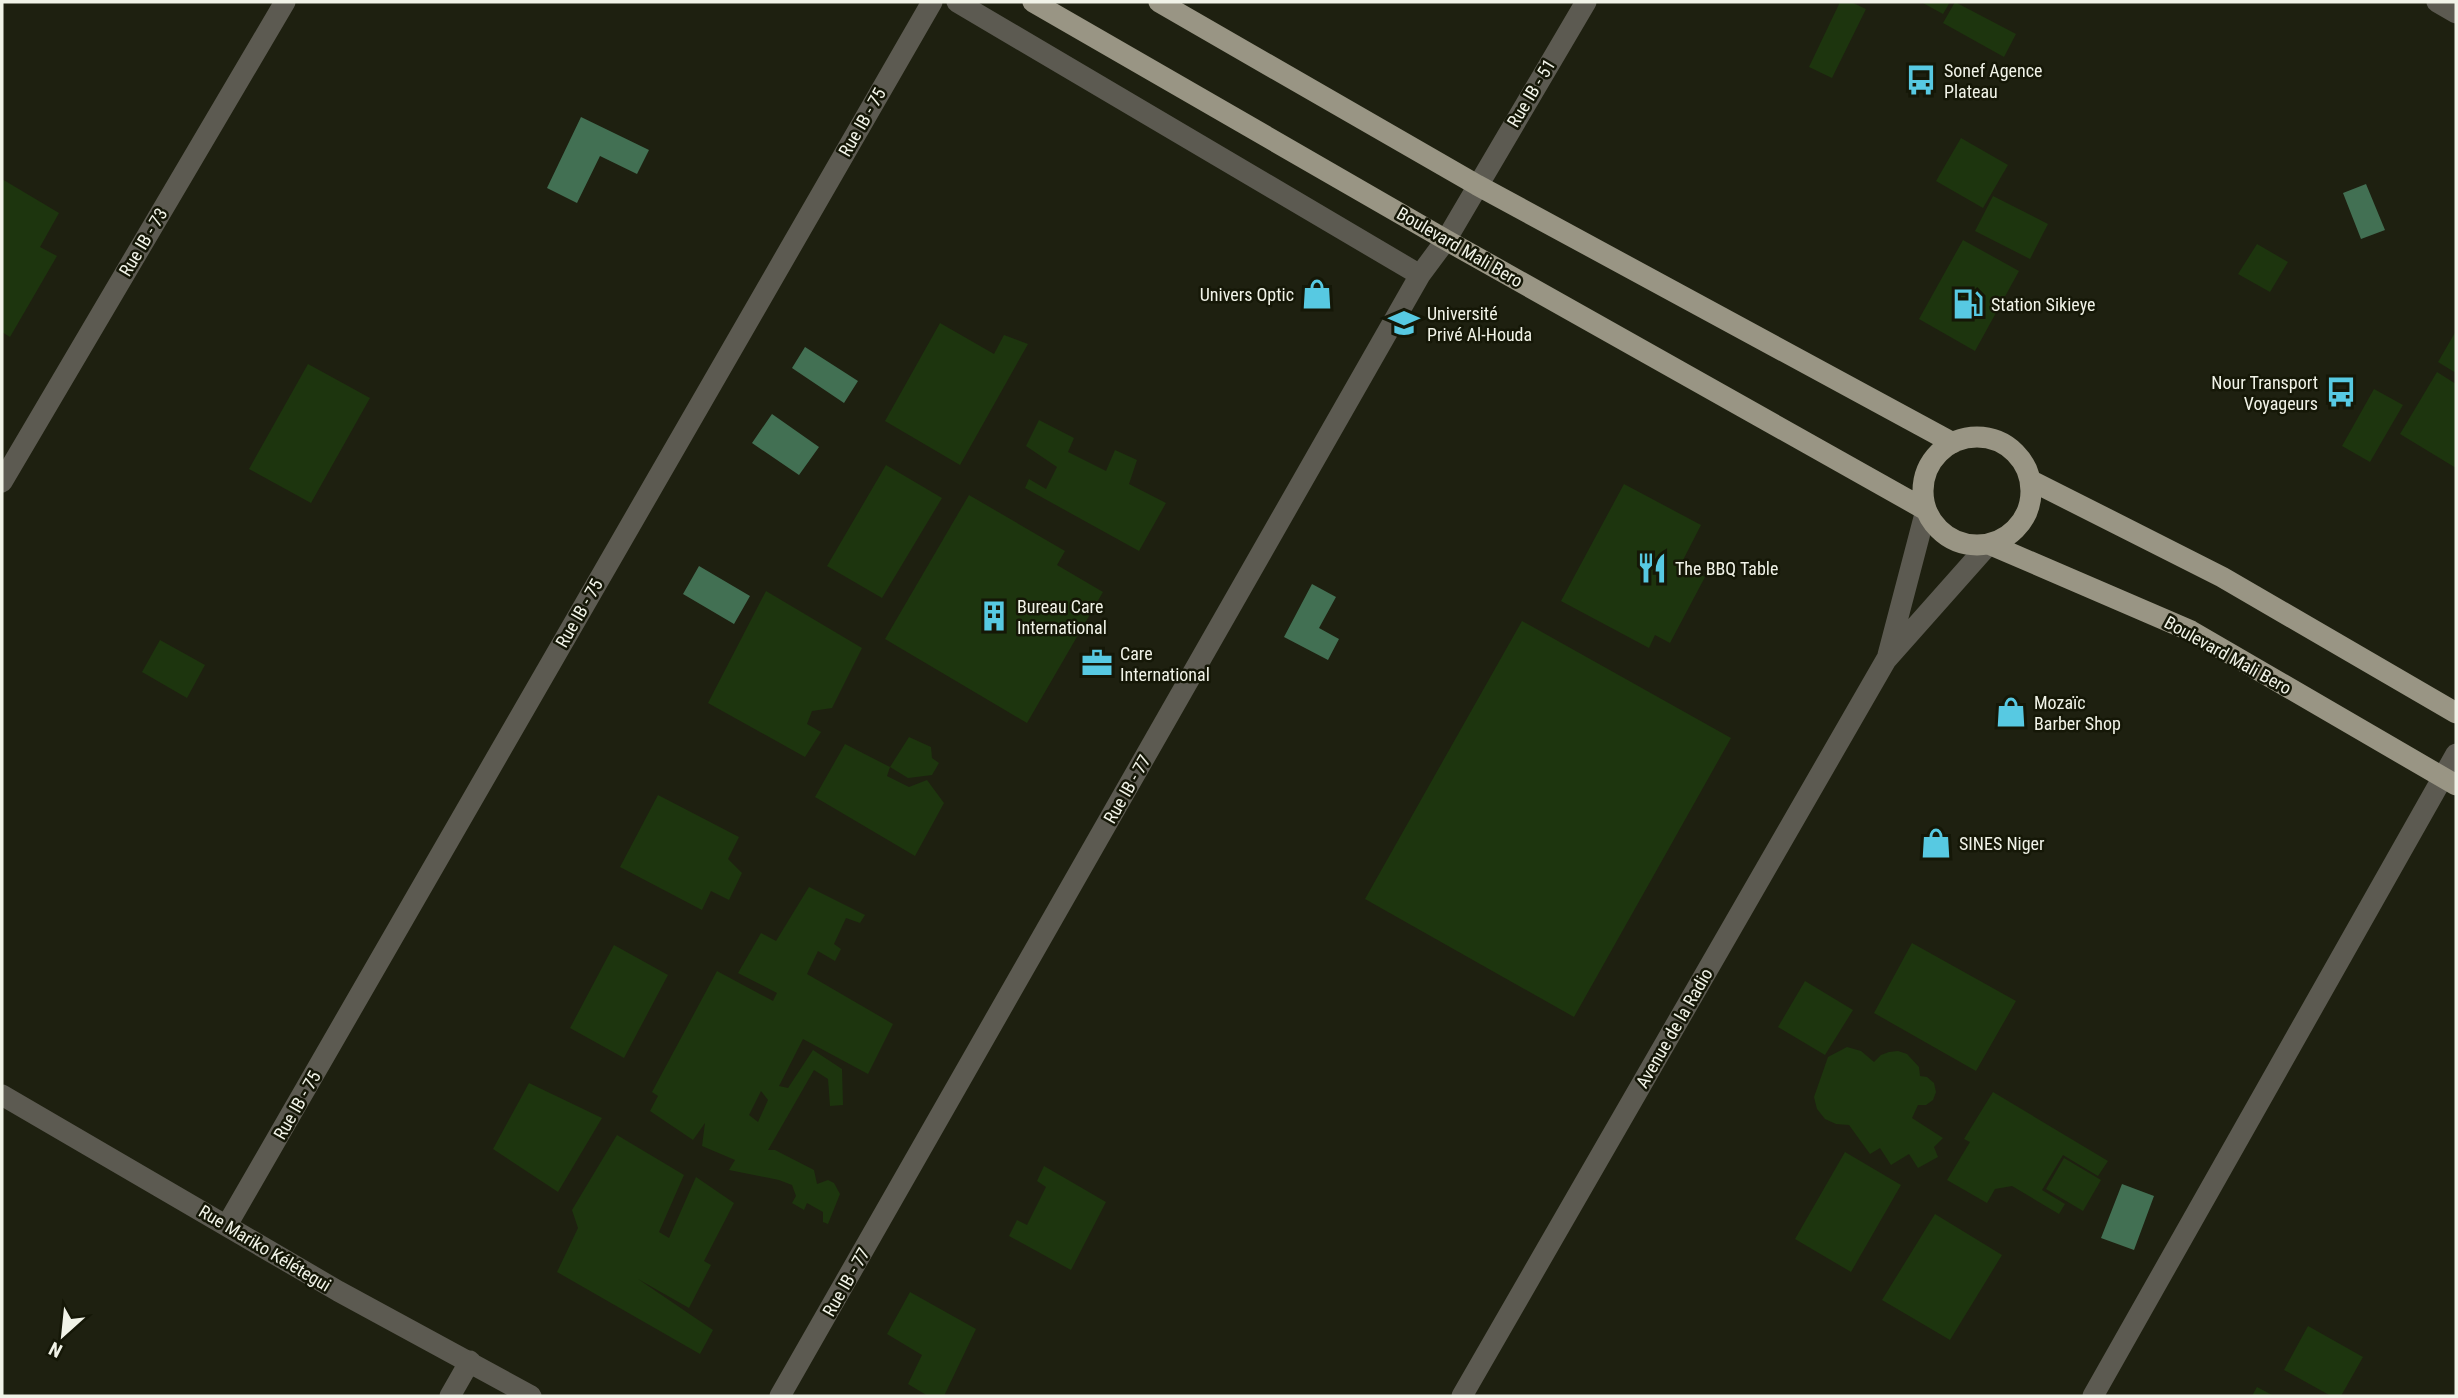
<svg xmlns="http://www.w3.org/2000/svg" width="2458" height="1398" font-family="'Roboto Condensed',sans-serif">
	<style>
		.water { fill: #427053 }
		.building { fill: #1d350e; fill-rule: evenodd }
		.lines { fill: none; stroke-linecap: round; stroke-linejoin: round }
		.minor { stroke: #5c5a51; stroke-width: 21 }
		.major { stroke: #999584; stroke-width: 21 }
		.labels { text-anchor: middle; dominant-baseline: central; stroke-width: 5; stroke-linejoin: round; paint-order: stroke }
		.poi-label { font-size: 18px; fill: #f1f3e8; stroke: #151707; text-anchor: start }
		.street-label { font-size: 18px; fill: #f1f3e8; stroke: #151707 }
	</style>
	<rect width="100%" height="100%" fill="#1e2010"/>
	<path class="water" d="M581 117 649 150 637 174 600 156 577 203 547 188Z
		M2366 184 2385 230 2361 239 2343 193Z
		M805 347 858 381 844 403 792 368Z
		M772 414 819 447 799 475 752 443Z
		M699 566 750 596 734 624 683 594Z
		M1312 584 1336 597 1319 628 1339 639 1328 660 1284 637Z
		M2122 1184 2154 1196 2134 1250 2101 1238Z"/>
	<path class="building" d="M1840 2H1851L1866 9 1832 78 1809 67Z
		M1921 2H1950L1943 14Z
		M1955 2 2016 34 2004 57 1943 23Z
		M1961 138 2008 165 1983 208 1936 181Z
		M2 179 59 213 40 247 57 256 10 337 2 332Z
		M1993 196 2048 224 2030 259 1975 231Z
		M1963 240 2019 271 1975 351 1919 319Z
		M2257 244 2288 262 2270 292 2238 274Z
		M940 323 994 354 1004 335 1028 344 960 465 885 421Z
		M2456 331V373L2438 362Z
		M308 364 370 398 311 503 249 469Z
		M2437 372 2456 384V468L2400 434Z
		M2374 389 2403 405 2370 462 2342 446Z
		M1039 420 1074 438 1068 452 1106 471 1115 450 1137 460 1129 484 1166 503 1139 551 1025 488 1029 479 1046 489 1057 467 1026 446Z
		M886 465 942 498 882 598 827 566Z
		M1624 484 1701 525 1681 564 1705 577 1670 643 1655 635 1649 648 1561 601Z
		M969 495 1065 551 1057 565 1103 592 1027 723 885 639Z
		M766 591 862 648 832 708 812 711 807 724 821 732 805 757 708 703Z
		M1522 621 1731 738 1574 1017 1365 899Z
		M160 640 205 665 187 698 142 672Z
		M909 737 931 747 932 758 939 763 932 775 908 778 890 767Z
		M845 744 890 767 887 776 909 787 927 780 944 803 915 856 815 797Z
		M658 795 739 837 728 859 742 873 729 900 711 891 702 910 620 867Z
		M809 887 865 915 860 923 846 918 834 944 841 949 835 961 818 951 807 974 893 1024 868 1074 803 1039 779 1086 788 1088 813 1050 842 1069 843 1105 830 1106 828 1079 814 1070 768 1150H775L814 1170 817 1184 828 1180 834 1183 840 1194 828 1224 823 1222V1212L807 1203 804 1210 792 1203 796 1196 792 1185 779 1180 729 1170 735 1160 702 1146 705 1123 693 1140 650 1111 658 1096 652 1092 717 971 773 1001 777 993 738 973 761 933 776 941ZM761 1091 768 1100 758 1122 749 1115Z
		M1912 943 2016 1001 1976 1071 1874 1013Z
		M614 945 668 975 624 1058 570 1028Z
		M1805 981 1853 1010 1825 1055 1778 1027Z
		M1847 1047 1861 1051 1874 1062 1881 1055 1889 1052 1898 1051 1907 1054 1919 1067 1920 1076 1927 1077 1934 1083 1936 1092 1933 1100 1926 1105H1918L1912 1118 1943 1138 1934 1147 1938 1157 1918 1168 1909 1154 1891 1165 1880 1148 1870 1154 1849 1125 1836 1124 1825 1119 1817 1109 1814 1097 1828 1057Z
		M529 1083 602 1118 558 1192 493 1149Z
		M1993 1092 2108 1161 2098 1176 2063 1155 2042 1190 2065 1204 2059 1214 2012 1186 1995 1189 1987 1203 1947 1180 1970 1142 1964 1139Z
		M617 1135 684 1175 659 1232 669 1238 696 1177 734 1203 704 1261 711 1265 689 1308 638 1279 713 1330 700 1354 557 1272 578 1228 572 1210Z
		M1845 1152 1901 1185 1851 1272 1795 1239Z
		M2064 1158 2101 1180 2083 1211 2046 1189Z
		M1044 1166 1106 1202 1071 1270 1009 1236 1017 1220 1027 1225 1046 1187 1037 1181Z
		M1935 1214 2002 1255 1950 1340 1882 1300Z
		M910 1292 976 1329 944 1396H928L908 1384 922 1355 887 1334Z
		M2308 1326 2363 1357 2341 1396H2331L2284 1370Z
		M2257 1387 2274 1396H2252Z"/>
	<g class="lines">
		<path class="minor" d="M957 2 1420 275
			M2437 2 2456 13
			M2 482 285 2
			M1888 655 1926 510
			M2 1095 338 1291 531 1396
			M227 1225 932 2
			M450 1396 470 1361
			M780 1396 1420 275 1446 240 1586 2
			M1462 1396 1886 660 1989 544
			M2093 1396 2456 754"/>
		<path class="major" d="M1033 2 1446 240 1926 510
			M1159 2 1477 185 1953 443
			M1923 491a54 54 0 1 1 108 0a54 54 0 1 1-108 0Z
			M2030 480 2222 577 2456 713
			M1989 544 2191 631 2456 785"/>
	</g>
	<defs>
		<g id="bus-bare" transform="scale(2.415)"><path d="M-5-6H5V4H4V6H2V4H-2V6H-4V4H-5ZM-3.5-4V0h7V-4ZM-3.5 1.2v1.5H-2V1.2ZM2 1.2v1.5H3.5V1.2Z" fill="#57c9e2" stroke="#151707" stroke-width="2.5" paint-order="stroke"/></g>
		<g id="shop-bare" transform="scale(2.415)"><path d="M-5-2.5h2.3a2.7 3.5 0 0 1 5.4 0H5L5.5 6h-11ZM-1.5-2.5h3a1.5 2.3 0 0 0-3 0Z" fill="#57c9e2" stroke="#151707" stroke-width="2.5" paint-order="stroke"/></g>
		<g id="fuel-bare" transform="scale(2.415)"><path d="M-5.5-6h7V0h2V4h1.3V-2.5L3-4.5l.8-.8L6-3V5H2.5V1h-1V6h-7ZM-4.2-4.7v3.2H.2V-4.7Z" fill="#57c9e2" stroke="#151707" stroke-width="2.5" paint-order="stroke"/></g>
		<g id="university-bare" transform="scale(2.415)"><path d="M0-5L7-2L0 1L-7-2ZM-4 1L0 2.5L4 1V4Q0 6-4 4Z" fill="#57c9e2" stroke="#151707" stroke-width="2.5" paint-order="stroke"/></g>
		<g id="restaurant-bare" transform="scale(2.415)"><path d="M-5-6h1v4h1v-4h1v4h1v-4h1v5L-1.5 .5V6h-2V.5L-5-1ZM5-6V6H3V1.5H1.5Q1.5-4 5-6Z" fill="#57c9e2" stroke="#151707" stroke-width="2.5" paint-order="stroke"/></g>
		<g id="building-bare" transform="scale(2.415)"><path d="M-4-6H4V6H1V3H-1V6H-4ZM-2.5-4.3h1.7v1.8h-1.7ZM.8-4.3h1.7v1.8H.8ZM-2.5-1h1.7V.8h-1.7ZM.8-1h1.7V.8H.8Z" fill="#57c9e2" stroke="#151707" stroke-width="2.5" paint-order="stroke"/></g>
		<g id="office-bare" transform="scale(2.415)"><path d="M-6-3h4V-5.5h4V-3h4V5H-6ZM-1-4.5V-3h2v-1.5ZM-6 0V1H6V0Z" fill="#57c9e2" stroke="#151707" stroke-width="2.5" paint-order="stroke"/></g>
	</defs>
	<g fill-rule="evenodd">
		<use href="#bus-bare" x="1921" y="80"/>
		<use href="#shop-bare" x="1317" y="294"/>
		<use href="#fuel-bare" x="1968" y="304"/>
		<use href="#university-bare" x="1404" y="323"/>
		<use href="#bus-bare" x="2341" y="392"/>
		<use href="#restaurant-bare" x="1652" y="568"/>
		<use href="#building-bare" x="994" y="616"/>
		<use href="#office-bare" x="1097" y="663"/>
		<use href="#shop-bare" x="2011" y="712"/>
		<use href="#shop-bare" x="1936" y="843"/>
	</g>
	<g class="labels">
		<g class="poi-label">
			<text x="1944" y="70">Sonef Agence<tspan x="1944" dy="21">Plateau</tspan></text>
			<text x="1294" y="294" text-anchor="end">Univers Optic</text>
			<text x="1991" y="304">Station Sikieye</text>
			<text x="1427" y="313">Université<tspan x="1427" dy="21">Privé Al-Houda</tspan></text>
			<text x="2318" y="382" text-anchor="end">Nour Transport<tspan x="2318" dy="21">Voyageurs</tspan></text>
			<text x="1675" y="568">The BBQ Table</text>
			<text x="1017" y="606">Bureau Care<tspan x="1017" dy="21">International</tspan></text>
			<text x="1120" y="653">Care<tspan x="1120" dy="21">International</tspan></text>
			<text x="2034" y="702">Mozaïc<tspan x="2034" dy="21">Barber Shop</tspan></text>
			<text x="1959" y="843">SINES Niger</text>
		</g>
		<g class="street-label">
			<text transform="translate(1531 93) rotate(-59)">Rue IB - 51</text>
			<text transform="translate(862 122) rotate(-60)">Rue IB - 75</text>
			<text transform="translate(143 242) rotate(-59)">Rue IB - 73</text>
			<text transform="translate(1460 247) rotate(30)">Boulevard Mali Bero</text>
			<text transform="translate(579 613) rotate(-60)">Rue IB - 75</text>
			<text transform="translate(2228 655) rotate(29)">Boulevard Mali Bero</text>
			<text transform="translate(1127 789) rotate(-60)">Rue IB - 77</text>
			<text transform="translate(1674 1028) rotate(-60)">Avenue de la Radio</text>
			<text transform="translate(297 1105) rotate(-60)">Rue IB - 75</text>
			<text transform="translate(265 1248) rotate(31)">Rue Mariko Kélétegui</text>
			<text transform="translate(846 1282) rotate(-60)">Rue IB - 77</text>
		</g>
	</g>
	<rect width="2458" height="1398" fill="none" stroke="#f1f3e8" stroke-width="7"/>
	<g transform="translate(63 1335) rotate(207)" stroke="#151707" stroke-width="5" paint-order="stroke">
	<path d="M0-5L12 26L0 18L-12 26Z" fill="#f1f3e8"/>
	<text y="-10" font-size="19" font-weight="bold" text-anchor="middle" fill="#f1f3e8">N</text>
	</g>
</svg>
